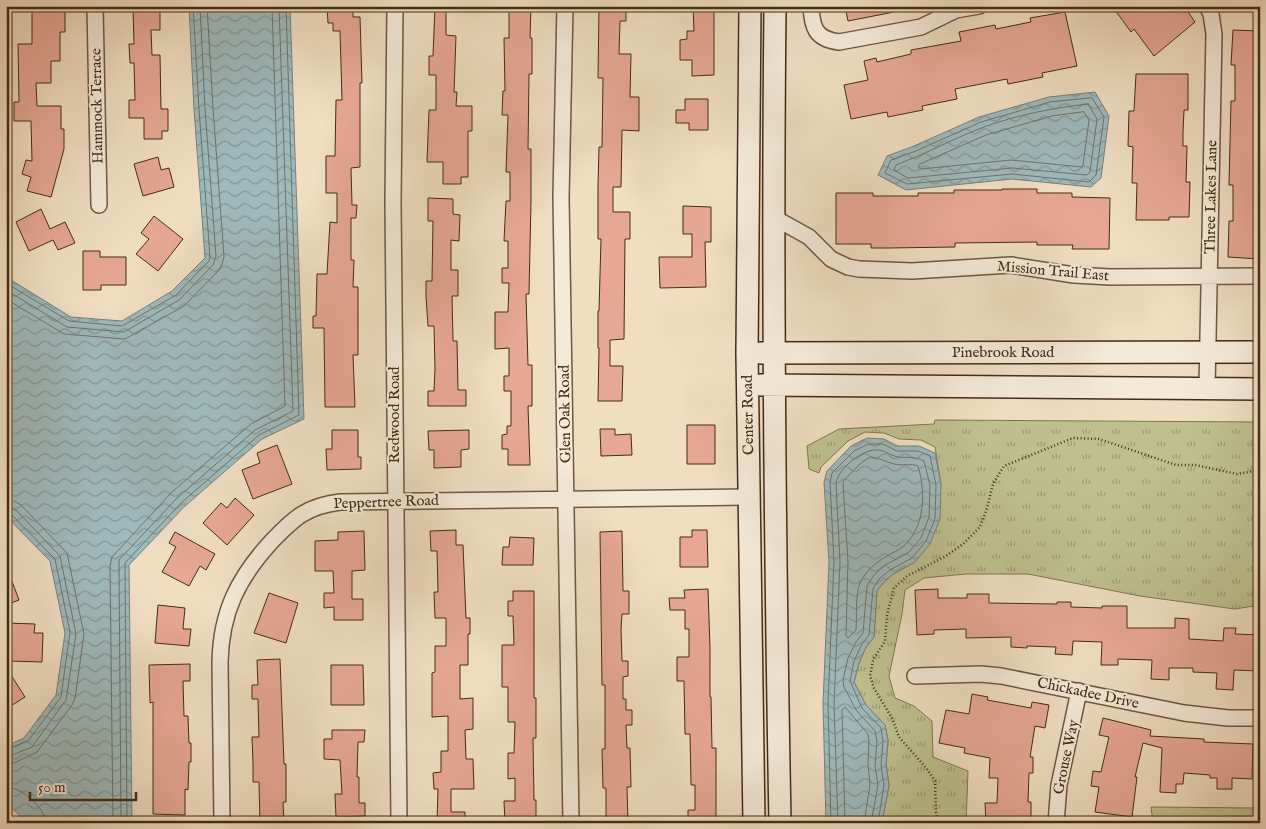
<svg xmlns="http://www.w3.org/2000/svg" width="1266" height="829" font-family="'IM FELL English',serif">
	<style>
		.grass { fill: url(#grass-tufts); stroke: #827652 }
		.water { fill: url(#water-waves); stroke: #7a8179 }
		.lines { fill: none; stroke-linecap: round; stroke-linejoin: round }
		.shore { stroke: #717368; stroke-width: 1 }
		.building { fill: #e7a796; stroke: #442c14 }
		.street-casing { stroke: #6f5840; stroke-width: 18 }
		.secondary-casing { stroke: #442c14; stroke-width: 24 }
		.path { stroke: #442c14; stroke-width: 2.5; stroke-dasharray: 1 2.5; stroke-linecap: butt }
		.street { stroke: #f5ead8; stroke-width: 15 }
		.secondary { stroke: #f5ead8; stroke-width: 21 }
		.labels { text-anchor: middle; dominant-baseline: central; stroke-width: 4; stroke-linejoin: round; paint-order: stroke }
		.street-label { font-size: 15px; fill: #442c14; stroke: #f5ead8 }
	</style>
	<defs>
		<pattern id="grass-tufts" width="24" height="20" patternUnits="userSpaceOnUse" patternTransform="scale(1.25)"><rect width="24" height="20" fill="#bfc090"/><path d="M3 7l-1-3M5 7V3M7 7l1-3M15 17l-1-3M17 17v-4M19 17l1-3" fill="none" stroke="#9d9c74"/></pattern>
		<pattern id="water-waves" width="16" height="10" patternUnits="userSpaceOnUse" patternTransform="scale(1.25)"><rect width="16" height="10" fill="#9ebabd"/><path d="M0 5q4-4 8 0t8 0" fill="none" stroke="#829798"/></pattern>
	</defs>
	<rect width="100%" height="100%" fill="#f0dec3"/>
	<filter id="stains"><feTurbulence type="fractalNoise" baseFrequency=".004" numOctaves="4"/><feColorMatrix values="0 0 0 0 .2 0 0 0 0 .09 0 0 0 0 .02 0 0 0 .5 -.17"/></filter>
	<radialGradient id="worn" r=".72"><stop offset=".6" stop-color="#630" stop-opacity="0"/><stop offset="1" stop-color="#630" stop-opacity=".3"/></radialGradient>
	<path class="grass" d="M935 420 1260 422V605L1235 609 1140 596 1028 574H966L924 578 905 590 902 614 889 676 895 698 914 706 932 721 933 757 968 771 966 823H882L889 785 886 765 888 740 885 725 866 705 854 682 859 663 866 647 874 637 877 591 883 583 893 574 915 562 941 484 935 447 921 440 899 439 884 433 865 432 848 441 821 467 819 473 809 469 807 446 839 429 934 424Z
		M1151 807 1260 808V823H1153Z"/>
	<path class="water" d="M189 6H290L304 419 262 439 184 507 129 565 132 823H29L6 804V746L24 738 56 695 65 633 50 561 6 516V277L71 317 122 321 172 291 205 258 194 109Z
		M1095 92 1109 116 1101 178 1091 187 1012 179 906 190 878 175 887 156 914 146 979 117 1049 97Z
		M867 438 884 439 898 446H919L935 453 941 484 940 519 930 544 915 562 893 574 883 583 877 591 874 637 866 647 859 663 854 682 866 705 885 725 888 740 886 765 889 785 882 823H826L823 703 829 562 824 482 827 471 851 446Z"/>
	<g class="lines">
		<path class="shore" d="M1092 98 1104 117 1096 175 1089 182 1012 174 907 184 885 173 891 160 916 151 981 122 1050 102Z
			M1088 104 1097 119 1090 172 1087 175 1012 168 908 178 894 170 896 165C926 154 954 138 984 127 1017 115 1052 108 1088 104Z
			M1084 112 1089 120 1083 165 1082 167 1011 160 921 169 918 167 920 164 986 135 1052 116Z
			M6 283 69 321 122 326 176 295 209 261 210 257 199 109 193 6
			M6 290 67 327 124 332 179 300 213 265 216 256 205 109 200 6
			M6 299 64 334 125 339 184 306 219 270 222 264 224 257 213 108 207 6
			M871 457C880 458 886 462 894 464 902 466 911 463 918 466 926 493 925 526 904 546 899 550 892 553 887 556 876 562 865 572 860 583 855 595 857 617 856 630L848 638 846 635 848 562 843 483 844 480 862 462Z
			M6 499 14 501 21 505 67 553 84 634 75 698 72 705 37 752 14 763 6 764
			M6 507 16 510 60 556 76 634 66 700 32 747 12 755 6 756
			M6 513 12 515 55 559 70 632 61 697 28 741 6 750
			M6 787C21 787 45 807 46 823
			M113 823 110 566 112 557 172 492 251 424 285 406 272 6
			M121 823 119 560 176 499 255 430 293 411 279 6
			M127 823 125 563 181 503 259 435 299 415 286 6
			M831 823 828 703 834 562 830 482 832 473 854 451 868 444H883L897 451H918L930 456 936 485 935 519 926 541 912 558 890 570 879 579 873 589 869 635 862 644 854 661 850 681 862 708 881 728 883 741 881 765 884 785 878 823
			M838 823 834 704 840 562 836 483C839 467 864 448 879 450 886 451 891 456 898 457 908 458 915 456 924 461L930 485 929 517 921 538 908 553 885 565 874 575 867 586 863 633 856 642 848 658 843 680 844 687 856 710 875 731 877 741 875 766 878 785 871 823
			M845 823 842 710 845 707 868 734 869 741 868 764 870 785 864 823"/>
	</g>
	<path class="building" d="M32 6H65V32H60V61H51V83H36L37 106H61V129H64V149L51 197 27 191 31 177 22 174 26 160 32 161 31 121H14V102H19L18 44H32Z
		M133 6H160V30H151L152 55H160L161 109H168V131H162V139H144V118H129V100H135L134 63H130L129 44H134Z
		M327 6H353V17H360L362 83H360V167L351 168 352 205H357L356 218H351V260H354L353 287H358V355H353L355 407H325L324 328H313V316H316L317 274H327L330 222 337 223V193H326V156H335L336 100H342L340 31H333V23H328Z
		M435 6H446V35L456 36 454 92H457L456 106H472V131H468V177H461V184H443V162H427L429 110H436V75H429V56H433Z
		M509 6H531L530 38H532V74H529L528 149H531V201L529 294H526L528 365H532V406H528L530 465H508V449H502V435L507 434V426H511V391H504V376H509V348L495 349V312H508L509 283H502V268H508V241H504L506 201H510V172H506L508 115H502L503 91H505L504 38H509Z
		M599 6H626V21H620L619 54H631L630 97H639V131L622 130 621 187H613V212H630V239H625L624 339 610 340V366H623L622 401H598L599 348H598V311H599L601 239H598V186L599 147H602L603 78H598Z
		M693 6H714V75L692 76V60H680V40L687 39V31H694Z
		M845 6H893L894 12 848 21Z
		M1112 6H1184L1195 22 1154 56 1134 29 1131 32Z
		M1065 12 1077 66 1042 73 1043 77 1008 84 1007 79 955 89 957 99 922 106 923 110 888 117 887 112 851 119 844 85 868 80 864 61 876 58 877 62 911 54V50L961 41 959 32 995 25 996 29 1031 22 1030 18Z
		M1233 30 1260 31V259L1228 257 1229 221H1233V185H1229L1231 101H1235V65H1231Z
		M1136 74H1188V110H1184L1183 132V146H1187L1186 182H1190L1189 217H1169V220H1136L1137 183H1132L1133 147 1128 146 1129 111H1134Z
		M685 99H708V130H689V123H676V110H685Z
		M158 157 161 170 169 168 174 187 143 196 134 164Z
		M1002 189H1037V193H1072V197L1110 198 1109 249H1072L1073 245H1037V242L955 243V247L889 248H871V244H836V193H873V196H918V193H954V190H1002Z
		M428 198 453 199V214L460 215 459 241 451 240V270H458V296H452L453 341H457L458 390H466V406H428V391H434L435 369 434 326H428L426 296V281H432L433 221H428Z
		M683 206 711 207V242H705L706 287 660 288 659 257H692V234H683Z
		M41 209 50 229 65 222 75 243 58 250 53 240 29 251 16 222Z
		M154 216 183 239 158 271 136 254 149 239 141 233Z
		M83 251H100V257H126V285H101V290H83Z
		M687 425H715V464H687Z
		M600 429H615V435L631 434 632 455 601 456Z
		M332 430H358V457H361V469L327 470 326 449H332Z
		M469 430V449L461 450V467L434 468V450H429L428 431Z
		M277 445 292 484 253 499 242 470 260 463 257 453Z
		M235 498 254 515 227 545 203 523 221 503 227 508Z
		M456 530V545H463L466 618H470V634H468V665H460V699L473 698V729L465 730 466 759H473L474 789H451V812H465V823H437L438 789H434L433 773 441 772V751H448V716L432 717V673L435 672V646H446V618H435L434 592H438L437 551H431L430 531Z
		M692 530H707L708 567H680V537H692Z
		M364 531 365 570 352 571V599H363V620H334V607L324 608V593H334L333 571H315V541L338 540V532Z
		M622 531 623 591H629V614H622L621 629 622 661H628V676L623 677V699H626V710H632V725H626L627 748H630L631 787H627L628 823H606V788H603L602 749H605V685H602L600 532Z
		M175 532 215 554 206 570 200 566 189 586 162 572 176 547 169 543Z
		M510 537 534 538 533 565H502L503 547H509Z
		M7 568 19 600 6 605V569Z
		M708 589 710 648V697H711L712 748H716V823H688V810H695V785H691L690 734H685L684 681H677V657H689V629H685V610H670L669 598H685L684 590Z
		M938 589V598H967V594H989V603L1057 604V602H1071V607L1102 608V606H1127V628H1175V618L1189 619V639L1223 641 1224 628H1236L1235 634 1260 635V671L1234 670 1233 690 1216 689 1217 673 1193 672V668H1169V680L1151 679 1152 660 1118 659V665H1101L1102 642 1073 641 1072 655 1055 654 1056 647 1027 646V648L1011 647V637L966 638V629L934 630V634L917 635 915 590Z
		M513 591H534V698H536V738H533L534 800H536V818H529V823H505L504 801H515V778L508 779V753H514L515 722H508V687H502V645H514L513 616H508V601H513Z
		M269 593 298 603 286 643 254 633Z
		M158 605 185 608 183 629H191L189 646 155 643Z
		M6 623 35 624 34 633H43L42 662 9 661V639H6Z
		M280 659 284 764H286V802H283L284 823H260L259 782H253V764L252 737H259L258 699H252V685H258L257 660Z
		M190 664V681H183L184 716H188L189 743H191V762H189L188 790 185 789V815L153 814V702L150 703 149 665Z
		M331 665H363L364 705H331Z
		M6 667 25 697 6 709Z
		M972 694 988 697 987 700 1031 708 1032 702 1049 705 1045 728 1035 726 1030 757H1033V773H1029L1028 802H1031V818H1022V823H986L985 803H997L998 778H989L990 758 964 753 965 748 939 743 946 710 969 714Z
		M1103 718 1151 730 1150 736 1204 739V742L1253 744 1252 779 1232 778V789H1217V778H1210V775L1184 773 1183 784H1176V793L1160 792 1162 748 1143 743 1135 777H1137L1132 817 1095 812 1099 787 1091 786 1093 771 1101 772 1109 737 1099 735Z
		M332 730H365L364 742H358L357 777H359V803H365V816L336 817 335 794H342L340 760 324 759V739H332Z"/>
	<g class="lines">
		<g class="street-casing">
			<path id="street" d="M95 6 99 205
				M395 6 393 203 399 823
				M565 6 561 197 571 823
				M811 6C812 27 815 39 839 42L921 27 956 10 979 6
				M773 217 809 237 831 259 848 267 859 269 912 271 1011 265 1074 275 1110 277 1260 276
				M1207 388 1214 34 1211 14 1207 6
				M915 676 981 674 1001 676 1184 713 1228 718H1260
				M222 823 220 662C221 612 238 578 272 541 294 518 307 506 340 502L750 497
				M1056 823 1059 785 1079 691"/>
		</g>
		<g class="secondary-casing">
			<path id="secondary" d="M750 6 747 353 754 823
				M775 6C772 279 775 551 780 823
				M760 353 1260 352
				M760 385 1260 389"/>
		</g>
		<path class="path" d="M939 823 936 812 935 781 927 769 899 737 892 718 874 688 870 676 873 660 885 641 887 615 894 588 907 576 946 556 963 544 980 527 987 508 993 484 1004 466 1073 438 1099 439 1176 465H1195L1237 474 1260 470
			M1218 823 1235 817H1260"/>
		<use href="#street" class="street"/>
		<use href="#secondary" class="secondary"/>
	</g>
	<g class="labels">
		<g class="street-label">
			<text transform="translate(97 106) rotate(-91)">Hammock Terrace</text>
			<text transform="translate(1211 197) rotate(-89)">Three Lakes Lane</text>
			<text transform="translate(1053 271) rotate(5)">Mission Trail East</text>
			<text x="1003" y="352">Pinebrook Road</text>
			<text transform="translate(565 414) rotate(-91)">Glen Oak Road</text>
			<text transform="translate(394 415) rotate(-90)">Redwood Road</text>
			<text transform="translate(748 415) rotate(-91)">Center Road</text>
			<text transform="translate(386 502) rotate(-2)">Peppertree Road</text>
			<text transform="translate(1088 693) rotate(12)">Chickadee Drive</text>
			<text transform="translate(1066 757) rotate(-78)">Grouse Way</text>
		</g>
	</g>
	<rect width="1266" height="829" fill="none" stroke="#f0dec3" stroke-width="25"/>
	<rect x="8" y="8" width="1251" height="814" fill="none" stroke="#442c14" stroke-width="2.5"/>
	<rect x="12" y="12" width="1241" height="804" fill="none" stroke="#442c14"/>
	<path d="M30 792v8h106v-8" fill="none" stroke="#442c14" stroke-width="2.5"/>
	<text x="38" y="792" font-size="15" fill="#442c14" stroke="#f5ead8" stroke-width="4" paint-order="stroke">50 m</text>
	<rect width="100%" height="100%" filter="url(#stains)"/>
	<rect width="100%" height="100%" fill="url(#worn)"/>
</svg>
